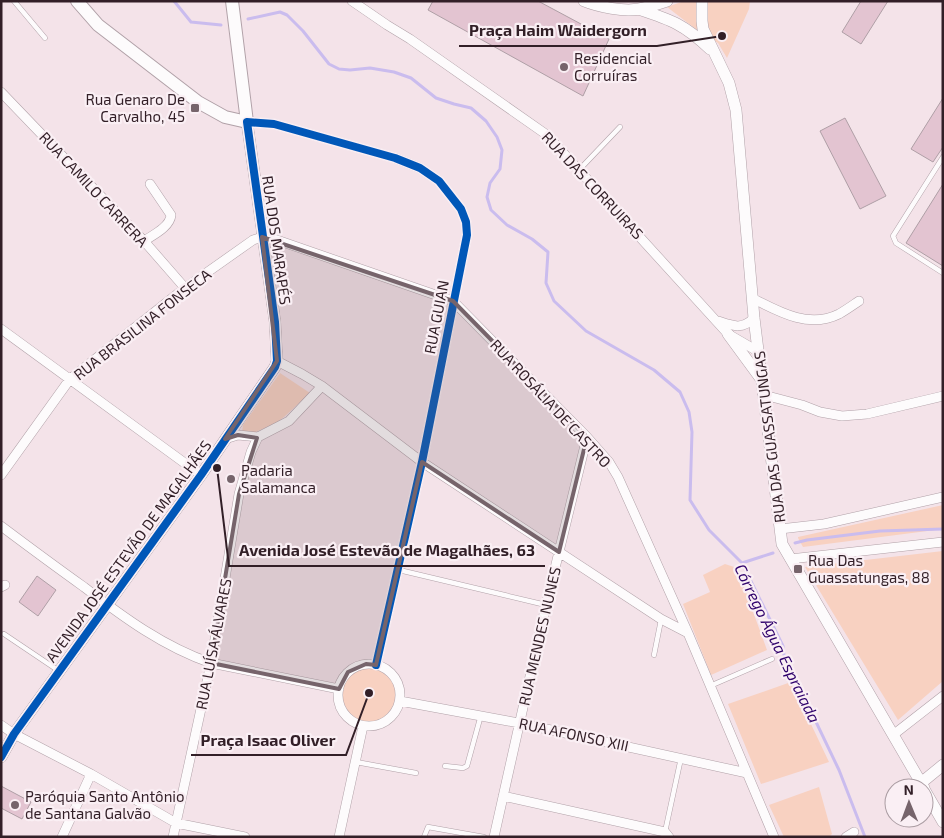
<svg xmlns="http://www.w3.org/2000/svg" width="944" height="838" font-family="'Exo 2',sans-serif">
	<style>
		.green { fill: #f8d1c1 }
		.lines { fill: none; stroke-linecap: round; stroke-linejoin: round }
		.stream { stroke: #cabcee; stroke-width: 3 }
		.building { fill: #e3c4d1; stroke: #af9fa6 }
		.service-casing { stroke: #b1a1a8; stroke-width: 5.5 }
		.minor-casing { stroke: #b1a1a8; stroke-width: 10 }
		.tertiary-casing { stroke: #b1a1a8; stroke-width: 12 }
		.secondary-casing { stroke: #b1a1a8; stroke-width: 14 }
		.service { stroke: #fdfbfc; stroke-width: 4.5 }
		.minor { stroke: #fdfbfc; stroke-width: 9 }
		.tertiary { stroke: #fdfbfc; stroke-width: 11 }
		.secondary { stroke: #fdfbfc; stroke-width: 12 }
		.cycleway-casing { stroke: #faeff4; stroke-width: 11 }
		.cycleway { stroke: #0057b8; stroke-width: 8 }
		.marked { fill: #76646b; fill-opacity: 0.2; stroke: #76646b; stroke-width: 4; stroke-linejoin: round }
		.poi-dot { fill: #76646b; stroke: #faeff4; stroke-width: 2 }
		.labels { text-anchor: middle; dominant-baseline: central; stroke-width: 4.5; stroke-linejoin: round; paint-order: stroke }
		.poi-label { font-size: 15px; fill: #321f27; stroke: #faeff4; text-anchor: start }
		.street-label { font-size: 15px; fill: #321f27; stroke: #faeff4 }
		.water-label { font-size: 16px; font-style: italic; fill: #30036c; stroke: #faeff4 }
		.leader { fill: none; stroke: #321f27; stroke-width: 2 }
		.callout-dot { fill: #321f27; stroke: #faeff4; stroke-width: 2 }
		.callout-label { font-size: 16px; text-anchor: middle; font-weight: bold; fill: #321f27; stroke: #faeff4; stroke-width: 4.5; stroke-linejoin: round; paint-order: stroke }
	</style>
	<rect width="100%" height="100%" fill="#f4e3e9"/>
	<path class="green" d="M684 1H750L749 9 727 58 718 43 697 30 667 7Z
		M280 373 310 393 284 417 276 423 251 434 242 432 243 425Z
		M943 505V529L803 547 798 538V537Z
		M943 551V681L898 720 805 567Z
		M725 564 737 568 767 650 711 675 683 604 710 592 703 575Z
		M341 694a28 28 0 1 1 56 0a28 28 0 1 1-56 0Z
		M791 682 829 762 761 784 728 704Z
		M819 787 832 834 829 837H784L769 805Z"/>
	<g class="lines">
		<path class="stream" d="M174 1 191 22 221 25
			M248 19 280 12 287 15 303 31 329 64 339 69 350 70 370 68 394 72 411 78 436 98 454 104 471 108 486 121 497 137 502 150 500 169 490 183 487 197 491 210 507 225 532 239 548 252 546 283 554 301 586 331 654 370 680 392 689 412 692 432 690 500 709 530 742 563 783 646 784 655 839 770 865 837
			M795 543 807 540 880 531 943 529
			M742 563 773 553"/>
	</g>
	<path class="building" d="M433 1H538L609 39 583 96 428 10Z
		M861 1H888L861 44 842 32Z
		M943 98V147L933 162 911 149Z
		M845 118 886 196 860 209 820 131Z
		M943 184V266L906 243Z
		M37 576 56 590 38 616 19 602Z
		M1 786 31 802 22 819 1 808Z"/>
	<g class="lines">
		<g class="service-casing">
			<path id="service" d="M14 1 45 38
				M943 157 893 236 896 243 943 273
				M579 170 620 127
				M399 570 546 605
				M4 634 59 671
				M654 655 661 620
				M710 686 772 659
				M356 762 416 773
				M445 766 463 768 467 766 481 715
				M665 832 681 758
				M424 837 428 827 484 837"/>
		</g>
		<g class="minor-casing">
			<path id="minor" d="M352 1 387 25 410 39 547 135 728 334 759 352
				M1 92 144 241 185 288
				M247 122 274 124 395 158 420 168 439 181 461 209 466 222 467 235 422 462 376 665
				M144 241C153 235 170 227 171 215L150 184
				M752 298C779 312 809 329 839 314 846 310 853 305 859 301
				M718 321C733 326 742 330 754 318
				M1 329 201 475
				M277 361 302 374 322 386 422 462 661 619 688 633
				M764 395 802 405 820 412 842 416 867 414 943 396
				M225 439 238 435 258 437
				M1 475 70 379 185 288 253 240 262 237 277 240 453 301 587 437 609 462 618 477 688 633 774 837
				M1 526C29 547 56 567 84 587 123 617 164 647 211 663L339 689
				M780 529 824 524 943 497
				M790 559 943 542
				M1 587 5 585
				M338 695a31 31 0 1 1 62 0a31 31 0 1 1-62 0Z
				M400 701 519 723 747 773
				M1 725 14 734 91 774 176 823 245 837
				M893 735 943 696
				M503 796 665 832 669 837
				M62 837 91 774
				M173 837 211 663 239 494 251 452 258 437 289 421 322 386
				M339 837 363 726
				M494 837 546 605 587 437
				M846 837 854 832"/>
		</g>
		<g class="tertiary-casing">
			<path id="tertiary" d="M584 1C599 7 624 12 639 9 649 7 658 4 667 1
				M702 1V21L703 29 729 83 736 110 754 318 782 544 924 788
				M638 9C671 20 684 24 710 49
				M728 334 761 379
				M1 757 14 734 201 475 275 367 277 361 275 322 247 122
				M921 783 943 765
				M924 789 943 822"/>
		</g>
		<g class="secondary-casing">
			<path id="secondary" d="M77 1 98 25 198 102 225 117 247 122 232 1"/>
		</g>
		<use href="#service" class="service"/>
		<use href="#minor" class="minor"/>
		<use href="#tertiary" class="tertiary"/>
		<use href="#secondary" class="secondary"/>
		<g class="cycleway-casing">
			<path id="cycleway" d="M1 757 14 734 201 475 275 367 277 361 275 322 247 122 274 124 395 158 420 168 439 181 461 209 466 222 467 235 422 462 376 665"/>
		</g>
		<use href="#cycleway" class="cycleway"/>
	</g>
	<path class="marked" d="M262 237 453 301 587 437 559 552 422 462 376 665 366 664 348 672 339 689 211 663 239 494 257 438 238 435 225 439 277 361Z"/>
	<g class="poi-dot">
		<circle cx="564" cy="67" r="5"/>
		<rect x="190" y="103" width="10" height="10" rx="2.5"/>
		<circle cx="231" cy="479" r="5"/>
		<rect x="793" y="564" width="10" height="10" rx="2.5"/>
		<circle cx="15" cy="805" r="5"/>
	</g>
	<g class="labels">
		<g class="poi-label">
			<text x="574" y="58">Residencial<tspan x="574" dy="17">Corruíras</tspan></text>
			<text x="185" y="99" text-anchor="end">Rua Genaro De<tspan x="185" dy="17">Carvalho, 45</tspan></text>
			<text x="241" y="470">Padaria<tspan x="241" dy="17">Salamanca</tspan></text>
			<text x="808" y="560">Rua Das<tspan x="808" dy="17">Guassatungas, 88</tspan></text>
			<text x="25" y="796">Paróquia Santo Antônio<tspan x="25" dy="17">de Santana Galvão</tspan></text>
		</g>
		<g class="street-label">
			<text transform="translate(593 185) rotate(47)">RUA DAS CORRUIRAS</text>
			<text transform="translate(94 189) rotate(47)">RUA CAMILO CARRERA</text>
			<text transform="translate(277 240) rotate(82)">RUA DOS MARAPÉS</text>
			<text transform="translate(436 317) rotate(-79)">RUA GUIAN</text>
			<text transform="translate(142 324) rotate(-38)">RUA BRASILINA FONSECA</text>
			<text transform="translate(551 403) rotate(47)">RUA ROSÁLIA DE CASTRO</text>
			<text transform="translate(769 437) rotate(-97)">RUA DAS GUASSATUNGAS</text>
			<text transform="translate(128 551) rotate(-54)">AVENIDA JOSÉ ESTEVÃO DE MAGALHÃES</text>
			<text transform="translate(539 636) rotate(-77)">RUA MENDES NUNES</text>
			<text transform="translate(213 644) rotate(-79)">RUA LUÍSA ÁLVARES</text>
			<text transform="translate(574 734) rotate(12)">RUA AFONSO XIII</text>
		</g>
		<g class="water-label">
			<text transform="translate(778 643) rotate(64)">Córrego Água Espraiada</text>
		</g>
	</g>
	<path class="leader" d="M722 36L657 46H459M217 468L229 566H545M369 693L346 755H191"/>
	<g class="callout-dot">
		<circle cx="722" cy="36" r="5"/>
		<circle cx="217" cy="468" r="5"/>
		<circle cx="369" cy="693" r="5"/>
	</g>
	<g class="callout-label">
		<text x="558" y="36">Praça Haim Waidergorn</text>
		<text x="387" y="556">Avenida José Estevão de Magalhães, 63</text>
		<text x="268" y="746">Praça Isaac Oliver</text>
	</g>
	<rect width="944" height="838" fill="none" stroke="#321f27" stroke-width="5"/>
	<g transform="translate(909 803) rotate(359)"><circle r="24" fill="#faeff4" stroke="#aa9ca2"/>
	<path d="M0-4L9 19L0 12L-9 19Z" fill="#76646b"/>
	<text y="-8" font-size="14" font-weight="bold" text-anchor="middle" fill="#321f27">N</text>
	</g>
</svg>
